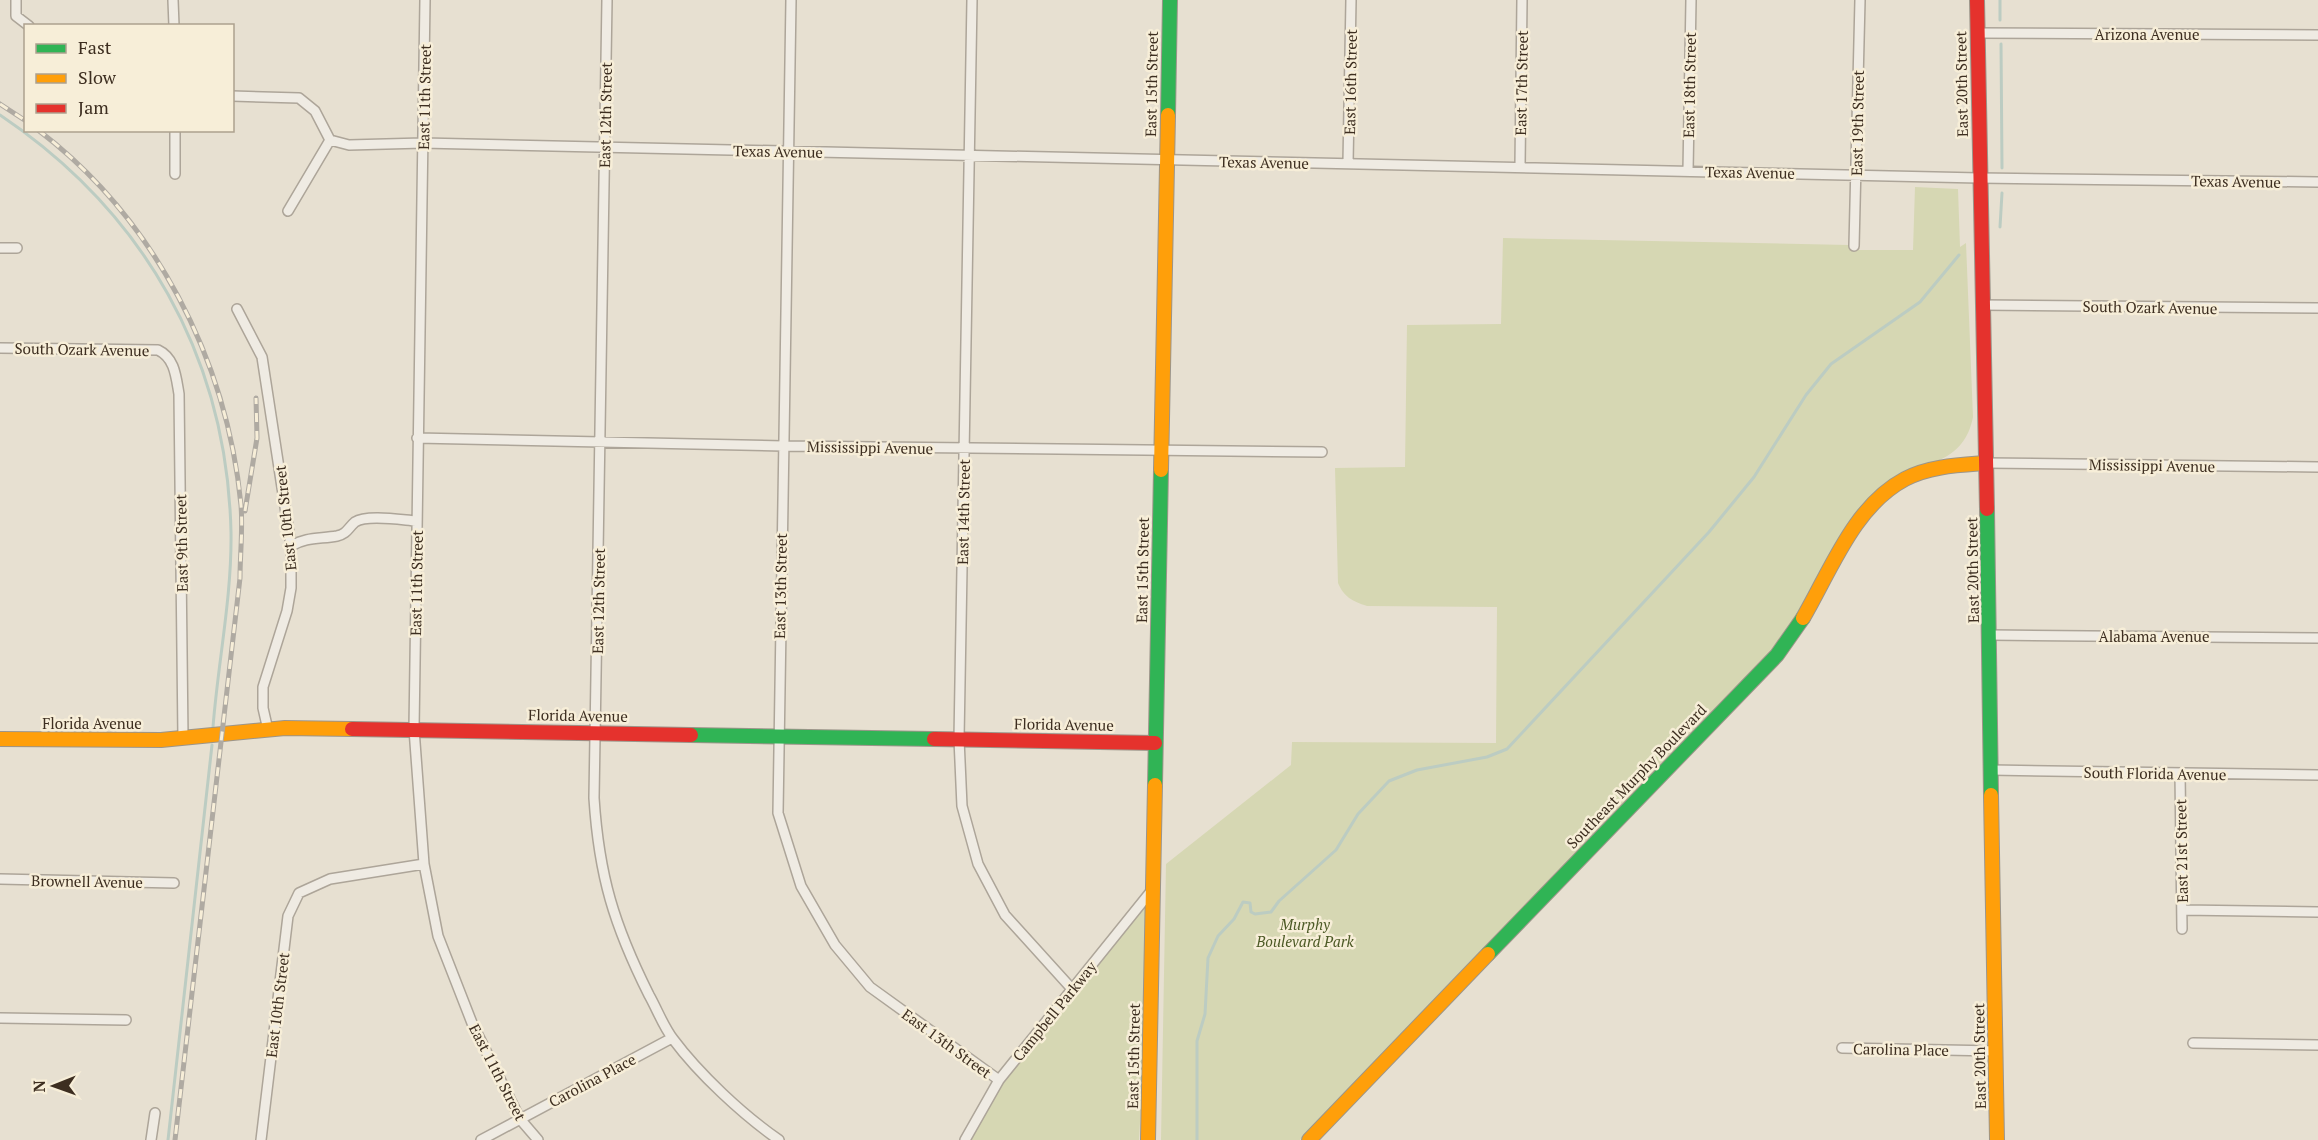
<svg xmlns="http://www.w3.org/2000/svg" width="2318" height="1140" font-family="'PT Serif',serif">
	<style>
		.green { fill: #d6d7b3 }
		.lines { fill: none; stroke-linecap: round; stroke-linejoin: round }
		.stream { stroke: #bcccc2; stroke-width: 3 }
		.street-casing { stroke: #ada599; stroke-width: 12 }
		.fast-casing { stroke: #9c958a; stroke-width: 16 }
		.slow-casing { stroke: #9c958a; stroke-width: 16 }
		.jam-casing { stroke: #9c958a; stroke-width: 16 }
		.street { stroke: #efebe3; stroke-width: 9 }
		.fast { stroke: #30b455; stroke-width: 14 }
		.slow { stroke: #ff9f0a; stroke-width: 14 }
		.jam { stroke: #e5322d; stroke-width: 14 }
		.rail-casing { stroke: #afaaa2; stroke-width: 5 }
		.rail { stroke: #f7eed8; stroke-width: 3; stroke-dasharray: 9; stroke-linecap: butt }
		.labels { text-anchor: middle; dominant-baseline: central; stroke-width: 5; stroke-linejoin: round; paint-order: stroke }
		.street-label { font-size: 15px; fill: #3d2e20; stroke: #f7eed8 }
		.park-label { font-size: 15px; font-style: italic; fill: #4d5a26; stroke: #f7eed8 }
	</style>
	<rect width="100%" height="100%" fill="#e7e0d1"/>
	<path class="green" d="M1915 187 1958 189 1960 247 1966 243 1973 417C1964 463 1927 461 1892 481L1778 646 1300 1140H1161L1166 864 1291 765 1292 742 1496 743 1497 607 1367 606C1352 601 1344 597 1338 583L1335 468 1405 467 1407 325 1501 324 1503 238 1849 245V250H1913Z
		M1153 889 1139 1140H965L999 1080Z"/>
	<g class="lines">
		<path class="stream" d="M2000 0V20
			M2001 44 2002 168
			M0 115C144 212 227 357 231 532 232 597 218 662 213 727
			M2000 227 2002 193
			M168 1140 212 745
			M1197 1140V1041L1205 1014 1208 958 1218 936 1234 919 1243 902 1250 903 1251 912 1255 914 1271 912 1279 901 1336 850 1358 814 1389 781 1417 770 1487 757 1507 749 1709 532 1754 477 1806 395 1831 364 1920 302 1959 255"/>
		<g class="street-casing">
			<path id="street" d="M16 0V16L29 26
				M173 0 174 26
				M425 0 414 729 424 864 438 936 472 1023 520 1119 538 1140
				M607 0 594 798C599 876 614 925 649 995 657 1009 663 1026 673 1039 699 1074 743 1115 779 1140
				M791 0 778 813 801 886 835 945 870 987 999 1080
				M972 0 959 739 962 806 978 864 1005 915 1072 989
				M1977 33 2318 35
				M232 96 299 98 315 111 330 140 349 145 423 143 1979 178 2318 182
				M175 130V174
				M1348 163 1351 0
				M1520 166 1522 0
				M1688 171 1691 0
				M288 211 330 140
				M1854 246 1860 0
				M0 248H17
				M1982 305 2318 308
				M237 309 262 357 291 546V588L287 611 263 687V708L268 730
				M0 348 158 350C175 358 176 377 179 394L183 738
				M417 438 783 446 1322 452
				M1986 463 2318 467
				M291 546C306 537 320 539 337 536 347 534 348 528 355 522 367 514 402 520 416 521
				M1990 635 2318 638
				M1991 770 2318 775
				M2180 773 2182 929
				M0 879 174 883
				M2182 910 2318 912
				M0 1018 126 1020
				M2193 1043 2318 1045
				M1842 1048 1996 1051
				M151 1140 155 1113
				M261 1140 288 916 299 893 330 879 424 864
				M481 1140 672 1038
				M965 1140 999 1080 1152 890"/>
		</g>
		<g class="fast-casing">
			<path id="fast" d="M1168 115 1170 0
				M1987 509 1991 795
				M691 735 934 739
				M1155 785 1161 470
				M1488 954 1777 655 1803 618"/>
		</g>
		<g class="slow-casing">
			<path id="slow" d="M1161 470 1168 115
				M1803 618C1831 570 1854 506 1905 479 1929 466 1960 465 1986 463
				M0 739 161 740 285 728 352 729
				M1991 795 1997 1140
				M1148 1140 1155 785
				M1309 1140 1488 954"/>
		</g>
		<g class="jam-casing">
			<path id="jam" d="M1977 0 1987 509
				M352 729 691 735
				M934 739 1155 743"/>
		</g>
		<use href="#street" class="street"/>
		<use href="#fast" class="fast"/>
		<use href="#slow" class="slow"/>
		<use href="#jam" class="jam"/>
		<g class="rail-casing">
			<path id="rail" d="M0 104 26 121
				M38 130C155 219 227 360 241 505 243 529 240 555 240 578L175 1140
				M245 511 257 438 256 398"/>
		</g>
		<use href="#rail" class="rail"/>
	</g>
	<g class="labels">
		<g class="street-label">
			<text x="2147" y="34">Arizona Avenue</text>
			<text transform="translate(1350 82) rotate(-89)">East 16th Street</text>
			<text transform="translate(1521 83) rotate(-89)">East 17th Street</text>
			<text transform="translate(1151 84) rotate(-89)">East 15th Street</text>
			<text transform="translate(1961 84) rotate(-91)">East 20th Street</text>
			<text transform="translate(1689 85) rotate(-89)">East 18th Street</text>
			<text transform="translate(424 97) rotate(-89)">East 11th Street</text>
			<text transform="translate(605 115) rotate(-89)">East 12th Street</text>
			<text transform="translate(1857 123) rotate(-89)">East 19th Street</text>
			<text transform="translate(778 151) rotate(1)">Texas Avenue</text>
			<text transform="translate(1264 162) rotate(1)">Texas Avenue</text>
			<text transform="translate(1750 172) rotate(1)">Texas Avenue</text>
			<text transform="translate(2236 181) rotate(1)">Texas Avenue</text>
			<text transform="translate(2150 307) rotate(1)">South Ozark Avenue</text>
			<text transform="translate(82 349) rotate(1)">South Ozark Avenue</text>
			<text transform="translate(870 447) rotate(1)">Mississippi Avenue</text>
			<text transform="translate(2152 465) rotate(1)">Mississippi Avenue</text>
			<text transform="translate(963 512) rotate(-89)">East 14th Street</text>
			<text transform="translate(285 518) rotate(-96)">East 10th Street</text>
			<text transform="translate(181 543) rotate(-91)">East 9th Street</text>
			<text transform="translate(1142 570) rotate(-89)">East 15th Street</text>
			<text transform="translate(1972 570) rotate(-91)">East 20th Street</text>
			<text transform="translate(416 583) rotate(-89)">East 11th Street</text>
			<text transform="translate(780 586) rotate(-89)">East 13th Street</text>
			<text transform="translate(598 601) rotate(-89)">East 12th Street</text>
			<text x="2154" y="636">Alabama Avenue</text>
			<text transform="translate(578 715) rotate(1)">Florida Avenue</text>
			<text x="92" y="723">Florida Avenue</text>
			<text transform="translate(1064 724) rotate(1)">Florida Avenue</text>
			<text transform="translate(2155 773) rotate(1)">South Florida Avenue</text>
			<text transform="translate(1636 776) rotate(-46)">Southeast Murphy Boulevard</text>
			<text transform="translate(2181 851) rotate(-91)">East 21st Street</text>
			<text transform="translate(87 881) rotate(1)">Brownell Avenue</text>
			<text transform="translate(277 1005) rotate(-83)">East 10th Street</text>
			<text transform="translate(1054 1011) rotate(-51)">Campbell Parkway</text>
			<text transform="translate(947 1043) rotate(36)">East 13th Street</text>
			<text transform="translate(1901 1049) rotate(1)">Carolina Place</text>
			<text transform="translate(1133 1056) rotate(-89)">East 15th Street</text>
			<text transform="translate(1979 1056) rotate(-91)">East 20th Street</text>
			<text transform="translate(498 1072) rotate(63)">East 11th Street</text>
			<text transform="translate(592 1080) rotate(-28)">Carolina Place</text>
		</g>
		<g class="park-label">
			<text x="1305" y="924">Murphy<tspan x="1305" dy="17">Boulevard Park</tspan></text>
		</g>
	</g>
	<rect x="24" y="24" width="210" height="108" fill="#f7eed8" stroke="#ada18e" stroke-width="1.5"/>
	<rect x="36" y="44" width="30" height="9" fill="#30b455" stroke="#ada18e" stroke-width="1.5"/>
	<text x="78" y="54" font-size="18" fill="#3d2e20">Fast</text>
	<rect x="36" y="74" width="30" height="9" fill="#ff9f0a" stroke="#ada18e" stroke-width="1.5"/>
	<text x="78" y="84" font-size="18" fill="#3d2e20">Slow</text>
	<rect x="36" y="104" width="30" height="9" fill="#e5322d" stroke="#ada18e" stroke-width="1.5"/>
	<text x="78" y="114" font-size="18" fill="#3d2e20">Jam</text>
	<g transform="translate(54 1086) rotate(269)" stroke="#f7eed8" stroke-width="4.5" paint-order="stroke">
	<path d="M0-4.5L10 22L0 15L-10 22Z" fill="#3d2e20"/>
	<text y="-9" font-size="16" font-weight="bold" text-anchor="middle" fill="#3d2e20">N</text>
	</g>
</svg>
